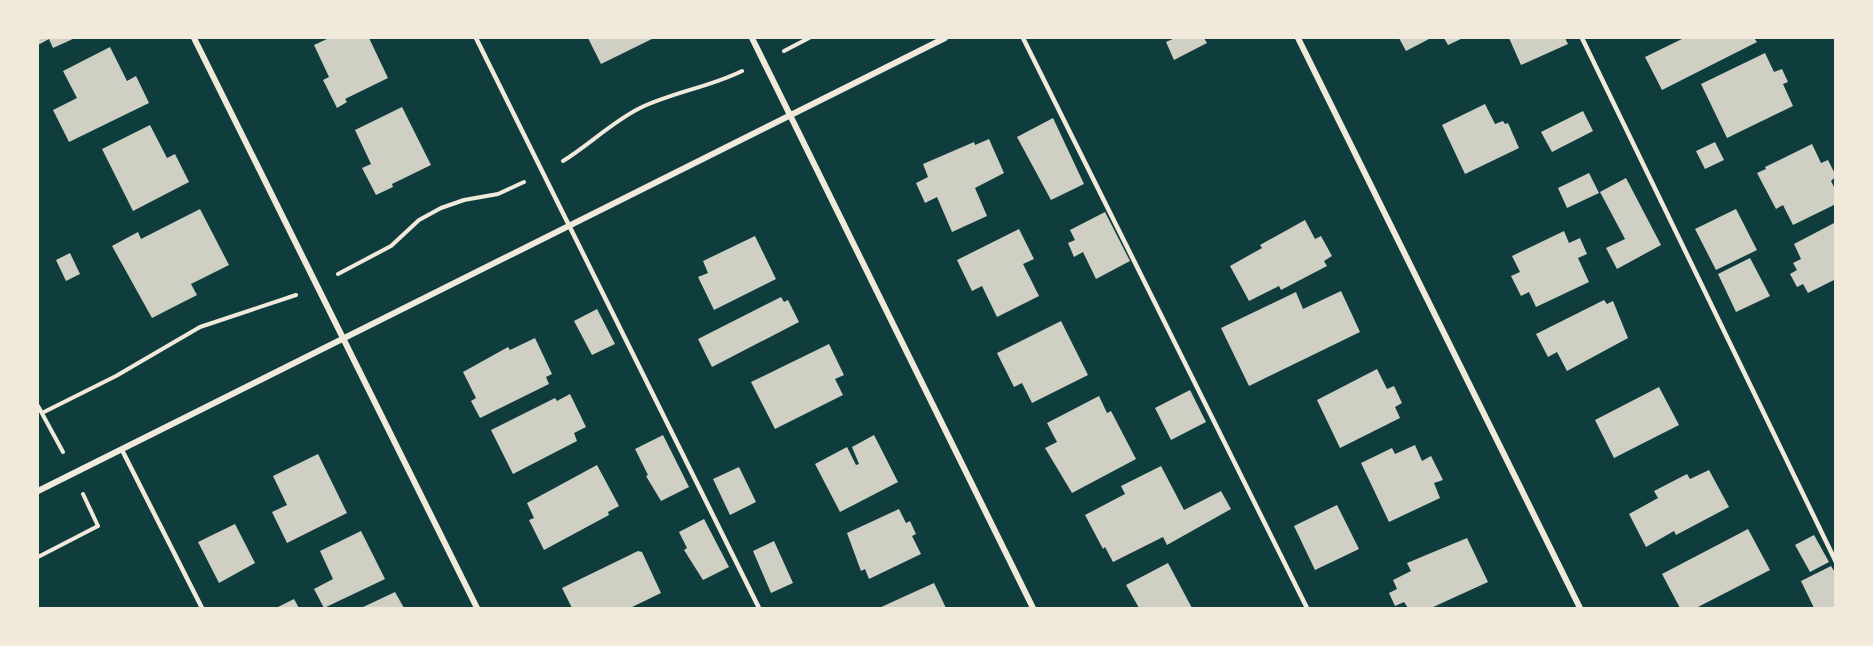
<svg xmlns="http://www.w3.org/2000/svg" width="1873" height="646" font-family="'Titillium Web',sans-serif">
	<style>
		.building { fill: #cfcfc3 }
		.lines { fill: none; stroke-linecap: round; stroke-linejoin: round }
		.path { stroke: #f1e9da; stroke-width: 4 }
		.service { stroke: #f1e9da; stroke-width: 4.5 }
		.minor { stroke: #f1e9da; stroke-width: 6 }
	</style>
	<rect width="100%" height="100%" fill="#0f3d3e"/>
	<path class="building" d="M38 38H75L53 48 49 39 38 45Z
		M329 38H369L388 78 345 99 347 102 337 108 323 80 329 77 314 45Z
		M588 38H654L601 64Z
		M1175 38H1204L1207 43 1174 60 1166 42Z
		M1399 38H1431L1406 51Z
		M1444 38H1463L1448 45Z
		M1509 38H1565L1568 44 1521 65Z
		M1684 38H1754L1757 42 1662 90 1645 57Z
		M110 47 127 81 136 76 149 103 69 142 53 110 77 98 63 71Z
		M1765 53 1774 72 1782 69 1788 82 1783 84 1793 106 1727 138 1701 84Z
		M1485 104 1495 124 1503 121 1505 124 1508 123 1519 148 1465 174 1442 125Z
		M402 107 431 165 392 184 393 187 376 195 362 168 371 164 355 130Z
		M1583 111 1593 131 1552 152 1541 132Z
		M1053 118 1084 184 1051 200 1017 137Z
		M150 125 167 158 175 154 189 182 133 211 102 149Z
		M989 139 1004 173 975 188 987 216 952 232 937 197 925 203 916 183 928 177 923 164 974 142 975 145Z
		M1715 142 1724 160 1705 169 1696 151Z
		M1812 144 1821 163 1828 160 1836 176 1831 181 1836 191V204L1793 225 1783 205 1776 209 1757 173 1766 169 1765 167Z
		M1589 173 1599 193 1567 208 1558 188Z
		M1626 178 1661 245 1617 269 1606 248 1625 239 1600 192Z
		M200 209 229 265 191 284 197 295 152 318 112 246 138 232 141 239Z
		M1736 209 1757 250 1716 270 1695 229Z
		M1105 212 1130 261 1096 279 1083 252 1074 257 1068 243 1075 240 1070 230Z
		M1305 220 1315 239 1321 236 1332 256 1324 261 1327 266 1281 290 1279 286 1249 301 1230 266 1262 248 1260 245Z
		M1836 222V279L1808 293 1803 284 1797 287 1790 274 1797 270 1793 263 1801 259 1794 244Z
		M1019 229 1034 259 1023 264 1039 296 997 317 982 286 972 291 957 260Z
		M1564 231 1569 243 1580 238 1587 254 1578 258 1589 282 1536 307 1529 292 1521 296 1511 276 1520 272 1512 256Z
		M755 236 776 279 714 310 698 277 708 273 703 261Z
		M70 253 80 274 66 281 56 260Z
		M1750 258 1770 296 1736 312 1718 274Z
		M1341 291 1360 332 1249 386 1221 328 1296 292 1303 309Z
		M781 297 784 302 788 300 799 322 712 367 698 339Z
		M1604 300 1607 304 1613 301 1628 338 1567 371 1557 352 1548 357 1536 334Z
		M597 309 615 344 592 355 574 321Z
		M1061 321 1088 375 1032 403 1022 383 1014 387 997 353Z
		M535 338 552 374 546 377 549 384 480 418 471 401 476 398 463 372 508 347 510 350Z
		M829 344 844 375 835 379 843 395 775 429 751 382Z
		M1377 369 1387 389 1394 386 1402 403 1395 407 1400 418 1340 448 1317 400Z
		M1659 387 1679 425 1614 458 1595 420Z
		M1190 390 1206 422 1171 440 1155 408Z
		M570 394 586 427 574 433 577 441 513 474 491 430 555 398 557 401Z
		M1099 396 1107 413 1111 411 1136 459 1072 493 1045 448 1057 442 1047 423Z
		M663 435 689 487 661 501 646 476 648 475 635 449Z
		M874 435 898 482 840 512 815 464 847 447 856 465 859 464 852 447Z
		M1415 445 1422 461 1431 456 1443 480 1434 483 1440 498 1389 522 1361 463 1392 448 1395 454Z
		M318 454 347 513 287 543 272 512 287 505 273 476Z
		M597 465 619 506 608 512 609 515 544 550 529 520 534 518 527 503Z
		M1161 466 1184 510 1221 491 1231 509 1167 545 1163 537 1113 562 1105 547 1103 549 1085 515 1125 494 1121 486Z
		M739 467 756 502 730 515 713 479Z
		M1709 470 1729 507 1676 535 1674 531 1646 547 1629 514 1658 498 1654 491 1687 474 1690 479Z
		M1337 505 1359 549 1315 570 1294 526Z
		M899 509 906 523 910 521 916 534 912 536 921 554 869 579 865 569 861 571 847 533Z
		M704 519 729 567 703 580 684 550 687 548 679 532Z
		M235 524 255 563 219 583 198 542Z
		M1748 529 1770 570 1696 608H1680L1662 574Z
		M361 531 385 579 324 608 314 589 333 579 320 551Z
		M1814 535 1829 562 1810 572 1795 545Z
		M1467 538 1488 582 1431 608H1408L1404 602 1395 606 1389 593 1397 589 1393 580 1411 571 1407 563Z
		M774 541 793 583 771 593 753 551Z
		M638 551 642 552 661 593 630 608H572L562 588Z
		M1168 563 1192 608H1139L1126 585Z
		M1831 566 1836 574V608H1814L1801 581Z
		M934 583 946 608H879Z
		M395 592 404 608H361Z
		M294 599 299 608H276Z"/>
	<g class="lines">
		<path class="path" d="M784 51 809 38
			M563 161C589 145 612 122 640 108 673 92 710 87 742 71
			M338 274 391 246 419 220 441 208 464 200 498 194 524 182
			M38 406 63 452
			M42 413 116 376 200 327 296 295
			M38 557 98 526 83 494"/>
		<path class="service" d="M476 38 759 608
			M1023 38 1307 608
			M1582 38 1836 562
			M122 450 202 608"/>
		<path class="minor" d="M194 38 477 608
			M752 38 1033 608
			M1298 38 1580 608
			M38 491 945 38"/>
	</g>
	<rect width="1873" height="646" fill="none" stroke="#f1e9da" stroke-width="78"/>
</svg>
